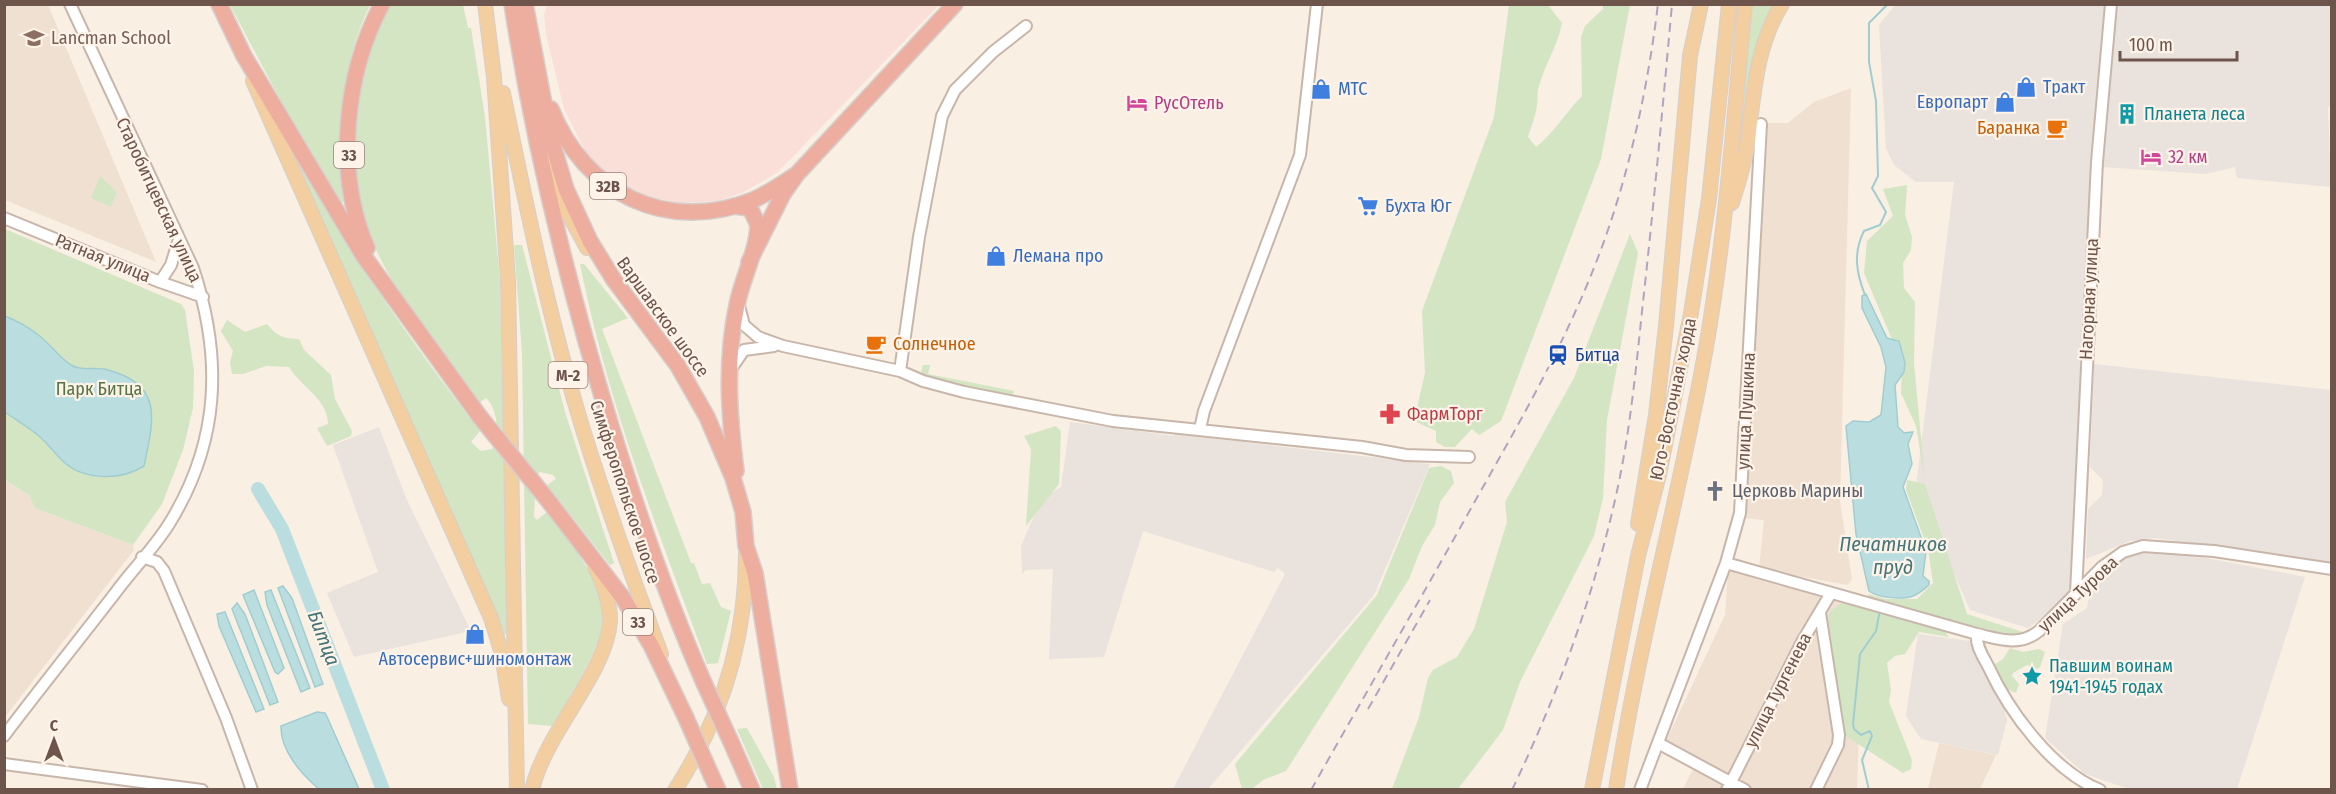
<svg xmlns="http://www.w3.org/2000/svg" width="2336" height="794" font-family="'Fira Sans Condensed',sans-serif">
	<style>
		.residential { fill: #f0e0d2 }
		.commercial { fill: #f9dfd7 }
		.industrial { fill: #e9e2dd }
		.green { fill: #d3e5c3 }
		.water { fill: #badee0; stroke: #a1cdd1; stroke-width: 1.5 }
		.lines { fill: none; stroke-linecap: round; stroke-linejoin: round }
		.stream { stroke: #a1cdd1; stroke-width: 2 }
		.river { stroke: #badee0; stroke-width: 14 }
		.minor-casing { stroke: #c8b6ab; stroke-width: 14 }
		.major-casing { stroke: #d6cfcd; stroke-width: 16 }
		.highway-casing { stroke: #d6cfcd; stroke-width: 18 }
		.minor { stroke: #fff; stroke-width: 10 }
		.major { stroke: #f2cea1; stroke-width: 14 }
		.highway { stroke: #edaea0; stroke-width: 15 }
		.rail { stroke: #b1a3c1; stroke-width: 2; stroke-dasharray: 9 6; stroke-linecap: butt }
		.highway-bridge-casing { stroke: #d6cfcd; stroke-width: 18; stroke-linecap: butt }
		.highway-bridge { stroke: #edaea0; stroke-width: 15 }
		.labels { text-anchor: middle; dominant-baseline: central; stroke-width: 4.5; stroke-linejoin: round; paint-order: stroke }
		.shield { fill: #fdf3e8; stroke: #99847b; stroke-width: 1.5 }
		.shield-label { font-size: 16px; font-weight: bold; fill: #6e554c }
		.education-label { font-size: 18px; fill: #785e54; stroke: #fdf3e8; text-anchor: start }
		.shop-label { font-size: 18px; fill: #366cbe; stroke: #fdf3e8; text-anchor: start }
		.hotel-label { font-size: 18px; fill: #b23c85; stroke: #fdf3e8; text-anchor: start }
		.culture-label { font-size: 18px; fill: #0d838f; stroke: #fdf3e8; text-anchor: start }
		.food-label { font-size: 18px; fill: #c56008; stroke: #fdf3e8; text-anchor: end }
		.street-label { font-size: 18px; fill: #6e554c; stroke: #fdf3e8 }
		.transit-label { font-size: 18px; fill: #164399; stroke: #fdf3e8; text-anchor: start }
		.park-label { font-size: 18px; fill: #567345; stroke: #fdf3e8 }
		.health-label { font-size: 18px; fill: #be3a42; stroke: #fdf3e8; text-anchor: start }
		.worship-label { font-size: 18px; fill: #5b616d; stroke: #fdf3e8; text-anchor: start }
		.water-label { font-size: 20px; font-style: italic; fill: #457479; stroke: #fdf3e8 }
	</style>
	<rect width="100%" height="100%" fill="#f9efe3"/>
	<path class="residential" d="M4 5H48L156 262 5 200Z
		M1851 88 1840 501 1852 579 1848 585 1759 569 1764 520 1733 517 1765 123H1788L1814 102Z
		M4 480 29 495 35 508 133 545 134 550 5 717Z
		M1728 571 1856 607 1862 646 1857 789H1683L1698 759 1666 741 1725 615Z
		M1939 743 1996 755 1980 789H1928Z"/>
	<path class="commercial" d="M548 4 939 5 777 173 744 192 718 201 681 203 644 196 622 185 602 170 586 153 564 109 546 34 544 14Z"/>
	<path class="industrial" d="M1896 4 2331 5 2332 106 2328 107 2331 187 2237 178 2235 167 2206 174 2103 167 2089 371 2078 453 2076 593 2028 628 1970 610 1916 486 1954 182H1916L1894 165 1886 148 1879 25Z
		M2094 364 2331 390V562L2155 538 2130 541 2086 559 2088 509 2102 495 2103 480 2090 467Z
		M1070 422 1174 436 1175 434 1430 464 1374 595 1208 789H1173L1285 574 1278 568 1274 572 1143 531 1104 657 1049 659 1053 569 1026 570 1022 574 1021 546 1041 500 1061 487Z
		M379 427 406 498 471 631 354 657 327 593 378 572 333 445Z
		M2146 552 2190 555 2305 577 2237 789H2129L2085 774 2045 738 2063 624 2087 608 2091 588 2106 570 2124 559Z
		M1918 634 1970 641 2001 701 2007 720 1998 755 1921 739 1906 716Z"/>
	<path class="green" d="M230 5H370C340 66 338 135 343 202L338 204 325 184Z
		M391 5H463L468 28H471L485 117 500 281 507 634 501 635 295 161 298 160C350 255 413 345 480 431L471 442 481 451 492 449C501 437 497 407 486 398L479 403C440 350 392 293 368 231 351 186 352 128 363 82 369 56 377 27 391 5Z
		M1509 5H1548L1562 23C1558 46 1543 67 1538 90 1537 95 1538 100 1537 105 1536 116 1531 126 1528 137L1536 147C1555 132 1565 113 1582 96L1581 37 1585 26 1603 9V5H1630L1601 159 1501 421 1479 435 1472 429 1455 447H1445L1436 442V431L1414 421 1425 373 1422 311 1494 117Z
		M1752 5H1774L1756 46 1738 156Z
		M100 176 117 192 111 207 91 198Z
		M1907 185 1905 215 1912 237 1911 250 1903 263 1904 288 1915 302 1914 363 1925 481 1916 426 1901 393 1902 363 1864 273 1867 241 1893 216 1883 189Z
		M5 229 181 304 185 310 194 371 193 408 183 450 162 504 133 545 35 508 29 495 5 480Z
		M1630 234 1638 253 1607 420 1603 498 1594 536 1520 682 1503 730 1458 789H1392L1419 717 1428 678 1433 670 1457 657 1474 629 1507 522 1505 502 1574 378Z
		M514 245H522L565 412 614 563 610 565 547 485 556 479 553 475 540 472 536 476 534 517 537 520 547 512C626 612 614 622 552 726L528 724 522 353Z
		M580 264H584L628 318 602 329 691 563H694L702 584 710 583 721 607 731 611 718 663 707 664C659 534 607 401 580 264Z
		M227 320 245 332 267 324C276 336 284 339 299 339L304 350 331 375 335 399 352 431 351 436 327 446 317 428 328 424C328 399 301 387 289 367L266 366 243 374H232L230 362 233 351 221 331Z
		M923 365H930L928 374 1014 391 1013 396 925 377 921 372Z
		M1056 426 1061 431 1059 484 1026 526 1031 449 1024 436Z
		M1441 466 1451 471 1454 483 1440 502 1435 525 1422 546 1409 579 1286 771 1263 780 1252 789H1242L1235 764 1377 595 1429 468Z
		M1907 480 1925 484 1967 614 2026 633 2011 635 1870 600 1868 594 1886 599H1917L1933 583 1928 549 1906 490Z
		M1842 603 1944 630 1949 637 1919 632 1905 654 1895 656 1887 663 1891 690 1889 702 1912 760 1911 769 1903 773 1844 735 1827 631 1829 612Z
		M2010 648 2023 652 2039 649 2045 652 2040 667 2037 669 2027 665 2013 673 2012 676 2019 684 2016 693 2006 689 1995 672 1994 665 2003 659Z
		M747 728 774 777 777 789H763L737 729Z"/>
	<path class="water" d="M1866 294 1887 338 1899 341 1905 363 1904 372 1895 385 1898 427 1904 433 1913 432 1908 444 1912 464 1903 487 1926 551 1923 576 1929 581V585C1924 589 1919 594 1913 596 1903 600 1878 598 1869 591L1856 534 1846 426 1853 421 1869 422 1881 415 1886 367 1881 347 1862 308V296Z
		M5 316C15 320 28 327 37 334 50 343 58 357 71 365 82 372 96 366 108 370 165 385 153 422 144 466 122 480 86 481 65 463 56 455 48 444 39 436 28 427 16 420 5 412Z
		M283 586 292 598 323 684 315 687 278 588Z
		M254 590 284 668 278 674 275 672 243 595Z
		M271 590 310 688 301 692 267 605 265 592Z
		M237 603 245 614 278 702 270 705 232 609Z
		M225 612 264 709 256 712 219 626 217 614Z
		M317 712 325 713 328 719 359 789H319C302 775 280 750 281 726Z"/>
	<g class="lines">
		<path class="stream" d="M1865 295C1856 272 1853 253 1864 231L1880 225 1886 212 1872 188 1878 176 1876 101 1869 62V23L1888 4
			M1869 790 1862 760 1872 736 1870 731 1861 735 1854 729 1853 724 1860 654 1876 631 1880 610"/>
		<path class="river" d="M258 489 282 529 383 790"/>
		<g class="minor-casing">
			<path id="minor" d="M4 218 160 282 203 297
				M160 282 171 265 179 239
				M739 306 744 325 758 337 783 346 900 371 923 381 964 392 1113 421 1362 447 1406 455 1469 457
				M731 369 744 350 774 346
				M900 371 919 237 942 116 955 90 993 52 1026 26
				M1200 429 1204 411 1300 155 1317 4
				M142 557 157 562 164 571 226 718 252 790
				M1726 563 1977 634C1999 639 2019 647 2039 631L2102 567 2123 552 2143 546 2214 551 2332 569
				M2076 593 2097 162 2111 4
				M1977 634C1975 645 1984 658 1989 668 2010 713 2053 771 2100 790
				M4 736C41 687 79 640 116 592 133 569 154 548 169 524 220 442 223 358 193 268L70 4
				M1658 743 1745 790
				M4 764 202 790
				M1640 790 1726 563 1740 513 1761 124
				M1727 790 1803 640 1831 593
				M1816 790 1838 745 1839 735 1820 613"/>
		</g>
		<g class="major-casing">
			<path id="major" d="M485 4 494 77 508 280 517 790
				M253 81 491 618 502 654 509 699
				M503 93C525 200 547 308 578 413 602 494 631 574 661 654
				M548 162 559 197 587 248
				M1732 203C1739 182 1745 161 1748 139 1754 93 1756 46 1782 4
				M1638 524 1656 415 1666 326 1690 56 1701 4
				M532 790C545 732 608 672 610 620 610 602 603 583 595 567
				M675 790C722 718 746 640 746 554
				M1592 790 1638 556 1659 475 1691 313 1709 199 1729 4
				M1616 790C1639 639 1681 492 1707 342 1726 230 1734 117 1745 4"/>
		</g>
		<g class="highway-casing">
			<path id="highway" d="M219 4 244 56 363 255 480 417
				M512 4C534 147 568 286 610 423 637 511 667 599 704 683
				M525 4 550 135 566 189 590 241 614 280 678 366 707 417 733 478 743 512 746 546 755 573 790 790
				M551 109C585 194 667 234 753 200 769 193 783 183 797 174
				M734 206 750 208 758 225C757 252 742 278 737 305 725 361 729 415 736 471
				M367 248C335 174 344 75 382 4
				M749 262 783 194 797 174 955 4
				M547 499 623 598 652 647 686 718
				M731 742 752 790
				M712 777 718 790"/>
		</g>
		<use href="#minor" class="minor"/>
		<use href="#major" class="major"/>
		<use href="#highway" class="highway"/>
		<path class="rail" d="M1368 709 1430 600
			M1311 790C1367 691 1424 593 1479 494 1529 406 1579 318 1611 221 1634 151 1649 78 1658 4
			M1512 790C1557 696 1592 601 1615 500 1630 435 1636 368 1643 302 1654 203 1663 104 1672 4"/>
		<g class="highway-bridge-casing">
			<path id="highway-bridge" d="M480 417 547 499
				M704 683 731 742
				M686 718 712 777"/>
		</g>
		<use href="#highway-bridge" class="highway-bridge"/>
	</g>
	<defs>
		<g id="school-bare" transform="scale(1.62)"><path d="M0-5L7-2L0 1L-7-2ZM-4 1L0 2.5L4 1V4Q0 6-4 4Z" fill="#8d6e63" stroke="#fdf3e8" stroke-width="2.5" paint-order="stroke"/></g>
		<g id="shop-bare" transform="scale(1.62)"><path d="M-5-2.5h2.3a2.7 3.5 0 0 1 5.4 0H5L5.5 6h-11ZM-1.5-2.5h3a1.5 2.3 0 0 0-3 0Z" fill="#3f7fe0" stroke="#fdf3e8" stroke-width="2.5" paint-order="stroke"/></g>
		<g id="hotel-bare" transform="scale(1.62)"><path d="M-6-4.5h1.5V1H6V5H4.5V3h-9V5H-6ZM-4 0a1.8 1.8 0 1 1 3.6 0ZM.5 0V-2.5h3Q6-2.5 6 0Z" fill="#d1479c" stroke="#fdf3e8" stroke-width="2.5" paint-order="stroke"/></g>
		<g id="building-bare" transform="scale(1.62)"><path d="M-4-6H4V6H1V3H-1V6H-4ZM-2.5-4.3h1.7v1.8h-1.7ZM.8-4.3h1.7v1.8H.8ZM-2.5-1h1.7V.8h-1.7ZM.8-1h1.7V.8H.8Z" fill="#0f9aa8" stroke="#fdf3e8" stroke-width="2.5" paint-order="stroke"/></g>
		<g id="cafe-bare" transform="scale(1.62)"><path d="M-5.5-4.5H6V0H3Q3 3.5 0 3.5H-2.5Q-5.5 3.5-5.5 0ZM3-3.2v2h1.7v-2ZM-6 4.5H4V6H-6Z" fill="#e8710a" stroke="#fdf3e8" stroke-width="2.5" paint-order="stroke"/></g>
		<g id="supermarket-bare" transform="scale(1.62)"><path d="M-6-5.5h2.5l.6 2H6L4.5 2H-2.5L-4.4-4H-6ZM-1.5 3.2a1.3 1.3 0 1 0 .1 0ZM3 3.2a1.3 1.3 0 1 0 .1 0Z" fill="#3f7fe0" stroke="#fdf3e8" stroke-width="2.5" paint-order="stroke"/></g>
		<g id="station-bare" transform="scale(1.62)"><path d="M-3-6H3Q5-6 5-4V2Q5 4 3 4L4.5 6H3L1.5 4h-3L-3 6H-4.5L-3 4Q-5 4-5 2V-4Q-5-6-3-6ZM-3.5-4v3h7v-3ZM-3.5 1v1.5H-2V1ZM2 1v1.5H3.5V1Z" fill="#1a4fb4" stroke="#fdf3e8" stroke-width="2.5" paint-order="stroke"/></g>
		<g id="pharmacy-bare" transform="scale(1.62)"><path d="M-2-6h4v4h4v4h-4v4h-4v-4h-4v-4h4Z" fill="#e0444e" stroke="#fdf3e8" stroke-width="2.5" paint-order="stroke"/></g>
		<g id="church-bare" transform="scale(1.62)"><path d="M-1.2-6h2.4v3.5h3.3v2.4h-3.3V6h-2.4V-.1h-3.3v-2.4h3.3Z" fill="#6b7280" stroke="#fdf3e8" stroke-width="2.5" paint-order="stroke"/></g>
		<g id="sight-bare" transform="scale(1.62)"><path d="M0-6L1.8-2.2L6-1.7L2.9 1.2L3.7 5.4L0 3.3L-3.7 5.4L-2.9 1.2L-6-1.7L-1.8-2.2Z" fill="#0f9aa8" stroke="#fdf3e8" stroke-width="2.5" paint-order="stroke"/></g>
	</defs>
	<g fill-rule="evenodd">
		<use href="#school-bare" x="34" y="38"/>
		<use href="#shop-bare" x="2026" y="87"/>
		<use href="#shop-bare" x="1321" y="89"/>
		<use href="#shop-bare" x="2005" y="102"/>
		<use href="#hotel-bare" x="1137" y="103"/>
		<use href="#building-bare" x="2127" y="114"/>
		<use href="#cafe-bare" x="2057" y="128"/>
		<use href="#hotel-bare" x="2151" y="157"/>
		<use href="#supermarket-bare" x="1368" y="206"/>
		<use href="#shop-bare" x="996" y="256"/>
		<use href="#cafe-bare" x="876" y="344"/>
		<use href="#station-bare" x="1558" y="355"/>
		<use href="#pharmacy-bare" x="1390" y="414"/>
		<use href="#church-bare" x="1715" y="491"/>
		<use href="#shop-bare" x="475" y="634"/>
		<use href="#sight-bare" x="2032" y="676"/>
	</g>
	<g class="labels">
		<g class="shield">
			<rect x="334" y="142" width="30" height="26" rx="4.5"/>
			<rect x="590" y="173" width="36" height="26" rx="4.5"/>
			<rect x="548.5" y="362" width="39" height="26" rx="4.5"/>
			<rect x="623" y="609" width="30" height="26" rx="4.5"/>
		</g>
		<g class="shield-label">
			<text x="349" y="155">33</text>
			<text x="608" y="186">32B</text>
			<text x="568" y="375">М-2</text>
			<text x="638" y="622">33</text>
		</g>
		<g class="education-label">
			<text x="51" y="38">Lancman School</text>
		</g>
		<g class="shop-label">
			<text x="2043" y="87">Тракт</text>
			<text x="1338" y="89">МТС</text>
			<text x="1988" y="102" text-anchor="end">Европарт</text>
			<text x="1385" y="206">Бухта Юг</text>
			<text x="1013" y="256">Лемана про</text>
			<text x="475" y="659" text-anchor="middle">Автосервис+шиномонтаж</text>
		</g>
		<g class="hotel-label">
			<text x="1154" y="103">РусОтель</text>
			<text x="2168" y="157">32 км</text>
		</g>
		<g class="culture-label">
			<text x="2144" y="114">Планета леса</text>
			<text x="2049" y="666">Павшим воинам<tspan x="2049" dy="21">1941-1945 годах</tspan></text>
		</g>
		<g class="food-label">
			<text x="2040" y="128">Баранка</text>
			<text x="893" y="344" text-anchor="start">Солнечное</text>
		</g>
		<g class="street-label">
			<text transform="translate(159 200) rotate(65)">Старобитцевская улица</text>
			<text transform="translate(103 258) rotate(22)">Ратная улица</text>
			<text transform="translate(2089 299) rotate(-87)">Нагорная улица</text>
			<text transform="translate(663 317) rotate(54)">Варшавское шоссе</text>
			<text transform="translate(1673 399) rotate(-78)">Юго-Восточная хорда</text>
			<text transform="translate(1746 411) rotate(-87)">улица Пушкина</text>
			<text transform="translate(625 492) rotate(72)">Симферопольское шоссе</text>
			<text transform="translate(2078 594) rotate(-43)">улица Турова</text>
			<text transform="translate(1778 690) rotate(-63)">улица Тургенева</text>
		</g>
		<g class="transit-label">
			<text x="1575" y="355">Битца</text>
		</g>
		<g class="park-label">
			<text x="99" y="389">Парк Битца</text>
		</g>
		<g class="health-label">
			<text x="1407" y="414">ФармТорг</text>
		</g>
		<g class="worship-label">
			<text x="1732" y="491">Церковь Марины</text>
		</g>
		<g class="water-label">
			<text x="1893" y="544">Печатников<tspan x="1893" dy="23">пруд</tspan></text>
			<text transform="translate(324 638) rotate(69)">Битца</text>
		</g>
	</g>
	<rect width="2336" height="794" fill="none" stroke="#6e554c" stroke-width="12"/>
	<g transform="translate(54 740)" stroke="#fdf3e8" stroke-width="4.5" paint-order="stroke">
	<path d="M0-4.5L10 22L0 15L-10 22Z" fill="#6e554c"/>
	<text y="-9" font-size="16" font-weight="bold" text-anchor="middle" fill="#6e554c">С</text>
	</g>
	<path d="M2120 51v9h117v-9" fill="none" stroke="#6e554c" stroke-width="3"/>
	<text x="2129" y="51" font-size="18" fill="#6e554c" stroke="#fdf3e8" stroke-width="4.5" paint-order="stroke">100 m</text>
</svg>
